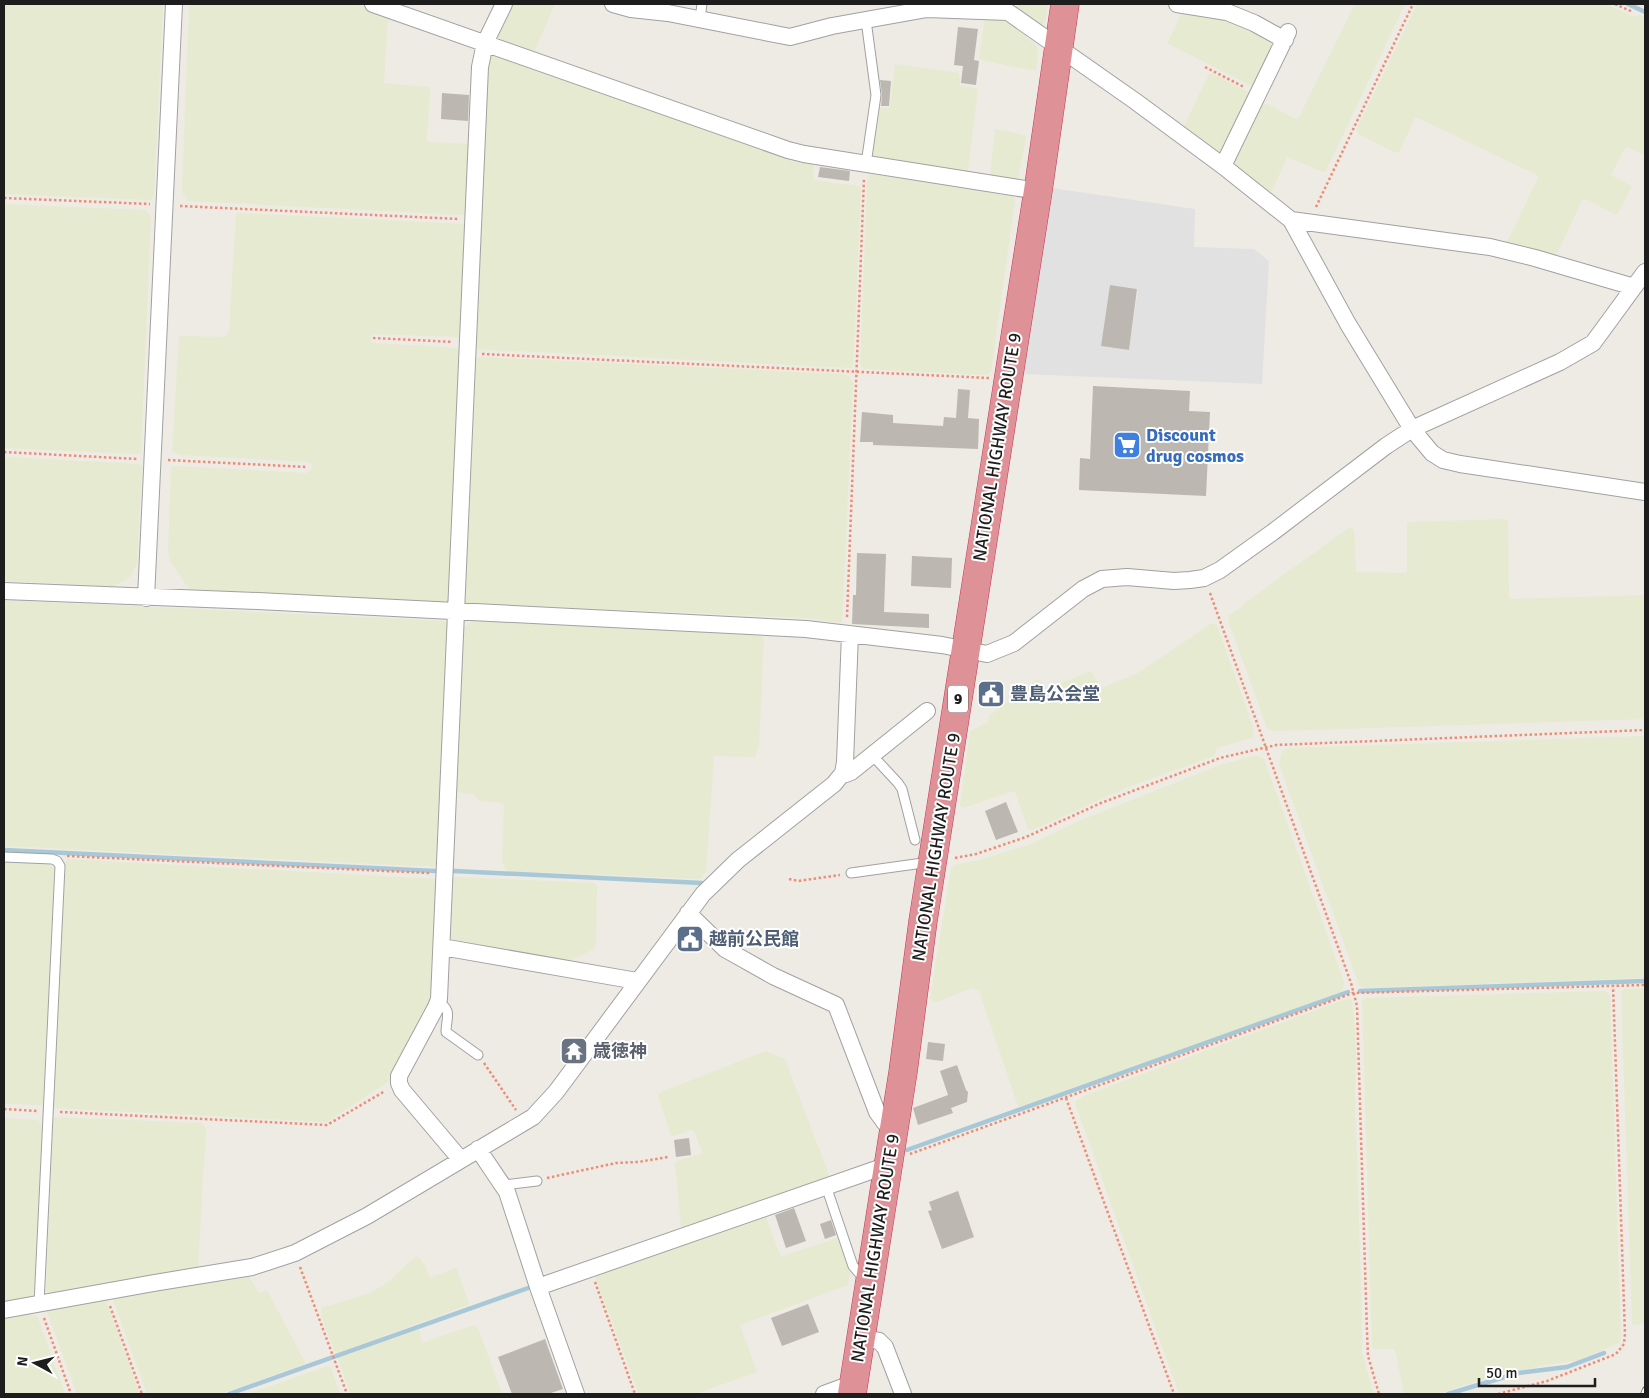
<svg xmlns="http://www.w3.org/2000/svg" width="1649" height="1398" font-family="Signika,'Noto Sans JP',sans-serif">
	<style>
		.farmland { fill: #e6ead0 }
		.parking { fill: #e1e1e1; fill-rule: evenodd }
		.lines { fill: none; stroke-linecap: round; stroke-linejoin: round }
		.stream { stroke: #a8c8d7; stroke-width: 4.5 }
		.building { fill: #bdb7b1 }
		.lane-casing { stroke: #a1a1a1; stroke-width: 11 }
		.street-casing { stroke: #a1a1a1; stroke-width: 18 }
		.highway-casing { stroke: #c83458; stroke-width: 29 }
		.path { stroke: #ed8d75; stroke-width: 2.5; stroke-dasharray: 2.5 2.5; stroke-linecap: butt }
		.lane { stroke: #fff; stroke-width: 9 }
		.street { stroke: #fff; stroke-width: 16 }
		.highway { stroke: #de9298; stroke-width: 28 }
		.rail-casing { stroke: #6b6b6b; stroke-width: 5.5 }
		.rail { stroke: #fff; stroke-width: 4; stroke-dasharray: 11; stroke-linecap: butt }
		.labels { text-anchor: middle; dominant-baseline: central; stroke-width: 4; stroke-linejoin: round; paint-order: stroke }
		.shield { fill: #fff; stroke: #616161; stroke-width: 1 }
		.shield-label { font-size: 16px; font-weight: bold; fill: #1d1d1d }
		.shop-label { font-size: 18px; font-weight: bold; fill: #366cbe; stroke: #fff; text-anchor: start }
		.street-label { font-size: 18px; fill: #1d1d1d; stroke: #fff }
		.service-label { font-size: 18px; font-weight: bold; fill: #4e5e75; stroke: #fff; text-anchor: start }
		.worship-label { font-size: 18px; font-weight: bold; fill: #5b616d; stroke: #fff; text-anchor: start }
	</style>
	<rect width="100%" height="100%" fill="#edebe4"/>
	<path class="farmland" d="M4 4H163L154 196 150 200 4 194Z
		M189 4H355L385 14 388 17 384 83 428 87 430 88 427 140 429 142 471 144 470 213 463 215 189 201 182 192Z
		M512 4H555L535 50 532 51 497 39 496 37Z
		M1016 4H1048L1045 22 1043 24H1039L1016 8Z
		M1355 4H1405L1326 171 1323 172 1287 157 1272 191H1268L1233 165 1259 107 1267 104 1296 119 1299 117Z
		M1417 4H1606L1634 17 1640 15 1645 18V156L1627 147 1624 149 1611 175 1632 186 1618 213 1616 215 1586 199 1582 200 1556 256 1509 246 1507 242 1538 178 1537 175 1418 118H1415L1399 152 1396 153 1358 134 1356 131Z
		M1183 10 1225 15 1278 40 1254 87 1169 44 1168 42Z
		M1006 17 1038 48 1036 71 981 60 979 58 985 18Z
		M492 55 793 161 812 164 814 166 813 177 814 180 859 186 861 188 853 366 851 368 477 349 475 346 488 59Z
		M895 64 959 73 960 85 978 89 968 171 965 172 872 158 870 151 876 109 890 108Z
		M1209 74H1213L1247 91 1251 99 1222 156 1184 130V126Z
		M995 129 1025 135 1026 138 1018 179 990 175Z
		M870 174 1013 196 1015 200 991 372 986 375 864 369 860 364 867 182Z
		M4 204 145 210 151 217 141 451 138 454 4 448Z
		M238 213 464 224 467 228 461 337 373 334 371 335V341L373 343 460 348 449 602 189 589 170 561 168 551 171 467 174 466 307 473 311 470 312 464 309 462 181 455 172 451 179 337 180 336 226 337 229 330 236 215Z
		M480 357 844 374 849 376 853 382 842 623 807 618 465 603 462 600 474 362 475 359Z
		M4 457 140 464 142 467 137 563 132 574 126 580 113 586 4 581Z
		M1505 519 1508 521 1509 598 1511 599 1645 595V719L1278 731H1273L1267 728 1228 620V616L1240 608 1246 602 1350 527 1353 529 1355 538 1356 572 1405 573 1407 571V524L1410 522Z
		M4 600 444 621 450 624 439 867 4 846Z
		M472 621 759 634 764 640 759 744 755 757 714 756 706 871 700 879 506 871 502 861 504 806 502 803 480 801 473 794 456 792 464 628Z
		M1212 623 1217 625 1253 727 1254 735 1252 738 1217 748 1214 756 1128 787 1035 829 1028 830 1015 792 1013 791 963 808 961 807 960 805 970 731 988 722 989 716 1038 679 1045 687 1049 688 1091 671 1100 686 1104 687 1138 673Z
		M1645 736V978L1364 988 1359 985 1279 764 1282 751 1289 748Z
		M1256 755 1264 759 1344 982 1342 992 1022 1106H1018L979 990 973 988 936 1002 932 1001 930 998 951 869 955 865 983 859 1031 844 1079 821 1220 765Z
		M68 859 437 879 431 1007 389 1081 327 1122 55 1108 53 1106 64 865Z
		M4 862 46 864 53 867 54 873 43 1104 41 1105 4 1104Z
		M455 877 595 883 597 887 596 944 594 949 569 961 455 942 449 936 453 878Z
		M1645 988V1319L1642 1324 1634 1325 1632 1324 1621 992 1624 989Z
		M1604 991 1608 993 1610 996 1621 1340 1619 1343 1579 1360 1546 1365 1500 1374 1436 1394H1404L1395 1350 1393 1349H1374L1372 1347 1362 1000 1366 998Z
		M1346 999H1350L1352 1001 1354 1017 1356 1052 1355 1098 1362 1315V1353L1374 1394H1179L1075 1103 1076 1101 1086 1095Z
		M765 1051 785 1059 829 1175 827 1177 682 1229 681 1226 675 1163 677 1161 701 1154 702 1152 694 1131 691 1130 674 1136 671 1135 658 1096 659 1093Z
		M55 1117 200 1123 205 1126 206 1129 198 1267 196 1270 49 1294 46 1289 53 1119Z
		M4 1118 36 1120 39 1121 42 1127 36 1272 33 1294 29 1298 4 1303Z
		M765 1214 780 1255 782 1256 838 1238 850 1273 848 1285 740 1325 757 1372 695 1394H639L594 1274Z
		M415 1257H418L425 1264 429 1276 432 1277 455 1268 457 1269 469 1304 468 1305 337 1353 334 1351 321 1315 322 1307 332 1305 372 1292 388 1282Z
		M248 1275 259 1293 265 1291 268 1292 305 1362 304 1364 220 1394H147L113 1300 114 1297Z
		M106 1300 140 1394H77L47 1312 49 1308Z
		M28 1314 37 1316 39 1321 65 1394H4V1319Z
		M474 1325 478 1328 502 1394H350L338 1359 339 1357 417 1330H419L422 1341 424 1342Z
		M328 1366 331 1368 340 1394H248Z"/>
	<path class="parking" d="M1052 188 1195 209 1194 247 1254 249 1269 261 1262 384 1023 374ZM1110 285 1138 289 1129 350 1101 346Z"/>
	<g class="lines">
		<path class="stream" d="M1628 4 1645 12
			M4 850 435 871
			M454 871 702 883
			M1360 991 1645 981
			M907 1150 1348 992
			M229 1394 531 1287
			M1448 1394 1518 1373 1567 1367 1604 1353"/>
	</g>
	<path class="building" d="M958 27 978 29 974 60 979 61 976 85 961 83 963 66 954 65Z
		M880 80 891 81 889 106H881L882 94Z
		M442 93 469 95 468 121 441 119Z
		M820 167 850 171 849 181 818 177Z
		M1110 285 1137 289 1129 350 1101 346Z
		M1093 386 1190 391 1189 411 1210 412 1206 496 1079 490 1080 458 1090 459Z
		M958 389 970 390 968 418 979 419 978 449 873 445V442H860L862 412 893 415V423L943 426 944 417 956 418Z
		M857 553 886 554 884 612 929 614V628L852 624 853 595H856Z
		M912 556 952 558 951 588 911 586Z
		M989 680 1004 700 994 708 979 688Z
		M1006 802 1018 832 996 840 985 811Z
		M691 930 700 939 684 953 677 945Z
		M928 1042 945 1044 943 1061 926 1059Z
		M957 1065 966 1090 968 1092 967 1102 951 1108 953 1113 918 1125 913 1108 948 1095 940 1071Z
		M689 1138 691 1155 676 1157 674 1140Z
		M958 1191 974 1237 942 1249 928 1211 932 1210 929 1202Z
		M794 1208 806 1241 786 1248 775 1215Z
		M831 1220 836 1235 825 1239 820 1224Z
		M808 1304 819 1332 782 1346 771 1318Z
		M545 1339 563 1389 548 1394H512L498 1357Z"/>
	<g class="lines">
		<g class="lane-casing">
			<path id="lane" d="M700 19 702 4
				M866 164 876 95 866 20
				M872 755 898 783 902 789 915 840
				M4 857 52 859 57 861 60 866 39 1304
				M851 873 930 862
				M438 1002C453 1010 446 1018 446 1032L478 1055
				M504 1185 537 1181
				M826 1186 853 1266 859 1273 868 1275"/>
		</g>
		<g class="street-casing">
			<path id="street" d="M373 4 788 150 804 154 1038 191
				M613 4 631 9 668 13 790 37 832 26 927 9 1008 12 1135 101 1223 166 1291 220 1348 324 1412 429 1432 453 1443 460 1460 464 1645 492
				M1177 4 1227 12 1254 23 1285 40
				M1223 166 1288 32
				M1291 220 1490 247 1535 258 1634 287
				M4 591 258 601 806 629 942 645 987 654 1014 643 1083 589 1102 579 1127 577 1174 581 1190 580 1204 578 1220 570 1273 532 1386 446 1412 429 1560 362 1593 343 1645 272
				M146 598 174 4
				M843 773 846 774 851 772 927 711
				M688 913 725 949 773 976 836 1005 877 1112 885 1123 894 1125
				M442 947 637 981
				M478 1149 507 1192 538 1287 576 1394
				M461 1160 402 1090 399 1083V1076L436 1007 439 999 480 67 485 43 504 4
				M538 1287 888 1165
				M4 1310 154 1283 252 1267 295 1253 367 1216 533 1117 556 1092 703 894 738 860 834 784 843 773 845 762 850 634
				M861 1338 879 1341 885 1347 903 1394
				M824 1394 854 1383"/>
		</g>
		<g class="highway-casing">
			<path id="highway" d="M852 1394 903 1072 923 921 1038 191 1065 4"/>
		</g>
		<path class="path" d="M1615 4 1633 12
			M1205 67 1244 87
			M4 198 150 204
			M180 206 459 219
			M1316 207 1413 4
			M373 338 453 342
			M482 354 989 378
			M4 452 137 459
			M168 460 306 467
			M1210 593 1351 983 1357 1006 1367 1332 1368 1356 1379 1394
			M847 617 864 178
			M67 856 429 873
			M955 858 976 854 1026 837 1101 803 1220 758 1276 745 1645 730
			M789 879 798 881 840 875
			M484 1063 516 1110
			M1066 1098 1174 1394
			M4 1109 37 1111
			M60 1112 327 1125 385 1091
			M910 1154 1353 993 1645 985
			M547 1178 616 1163 638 1162 668 1157
			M300 1267 347 1394
			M595 1282 635 1394
			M110 1306 142 1394
			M44 1318 71 1394
			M1498 1394 1547 1381 1616 1354 1624 1344 1625 1334 1613 985"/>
		<use href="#lane" class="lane"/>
		<use href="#street" class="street"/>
		<use href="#highway" class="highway"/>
		<g class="rail-casing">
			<path id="rail" d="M1643 1394 1645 1389"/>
		</g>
		<use href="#rail" class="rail"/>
	</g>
	<defs>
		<g id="supermarket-square" transform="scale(1.4375)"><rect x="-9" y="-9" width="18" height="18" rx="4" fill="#3f7fe0" stroke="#fff"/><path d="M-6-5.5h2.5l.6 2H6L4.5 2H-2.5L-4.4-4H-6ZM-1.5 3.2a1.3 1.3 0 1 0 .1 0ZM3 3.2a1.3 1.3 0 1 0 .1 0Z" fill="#fff"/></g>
		<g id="civic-square" transform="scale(1.4375)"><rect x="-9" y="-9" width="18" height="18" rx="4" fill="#5c6f8a" stroke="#fff"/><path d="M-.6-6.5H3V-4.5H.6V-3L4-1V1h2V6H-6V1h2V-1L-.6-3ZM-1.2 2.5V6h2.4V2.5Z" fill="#fff"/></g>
		<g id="temple-square" transform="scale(1.4375)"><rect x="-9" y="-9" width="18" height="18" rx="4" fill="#6b7280" stroke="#fff"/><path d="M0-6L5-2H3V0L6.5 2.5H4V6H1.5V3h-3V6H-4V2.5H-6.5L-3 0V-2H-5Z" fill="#fff"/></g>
	</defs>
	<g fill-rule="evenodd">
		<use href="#supermarket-square" x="1127" y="445"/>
		<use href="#civic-square" x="991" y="694"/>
		<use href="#civic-square" x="690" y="939"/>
		<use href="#temple-square" x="574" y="1051"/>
	</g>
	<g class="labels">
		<rect class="shield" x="948" y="685.5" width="20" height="27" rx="4"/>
		<g class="shield-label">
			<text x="958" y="699">9</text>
		</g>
		<g class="shop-label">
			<text x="1146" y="435">Discount<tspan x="1146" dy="21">drug cosmos</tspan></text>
		</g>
		<g class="street-label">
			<text transform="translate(997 447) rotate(-81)">NATIONAL HIGHWAY ROUTE 9</text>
			<text transform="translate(936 847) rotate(-81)">NATIONAL HIGHWAY ROUTE 9</text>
			<text transform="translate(875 1248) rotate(-81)">NATIONAL HIGHWAY ROUTE 9</text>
		</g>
		<g class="service-label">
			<text x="1010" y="694">豊島公会堂</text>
			<text x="709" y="939">越前公民館</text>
		</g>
		<g class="worship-label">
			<text x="593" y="1051">歳徳神</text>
		</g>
	</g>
	<rect width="1649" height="1398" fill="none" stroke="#1d1d1d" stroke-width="10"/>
	<g transform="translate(35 1363) rotate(277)" stroke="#ffffff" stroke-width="4" paint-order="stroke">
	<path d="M0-4L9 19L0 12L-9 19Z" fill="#1d1d1d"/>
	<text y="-8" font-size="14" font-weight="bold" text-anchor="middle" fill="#1d1d1d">N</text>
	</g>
	<path d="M1479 1378v8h116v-8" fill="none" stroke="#1d1d1d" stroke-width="2.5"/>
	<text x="1486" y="1378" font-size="15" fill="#1d1d1d" stroke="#ffffff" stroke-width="4" paint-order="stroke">50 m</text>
</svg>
